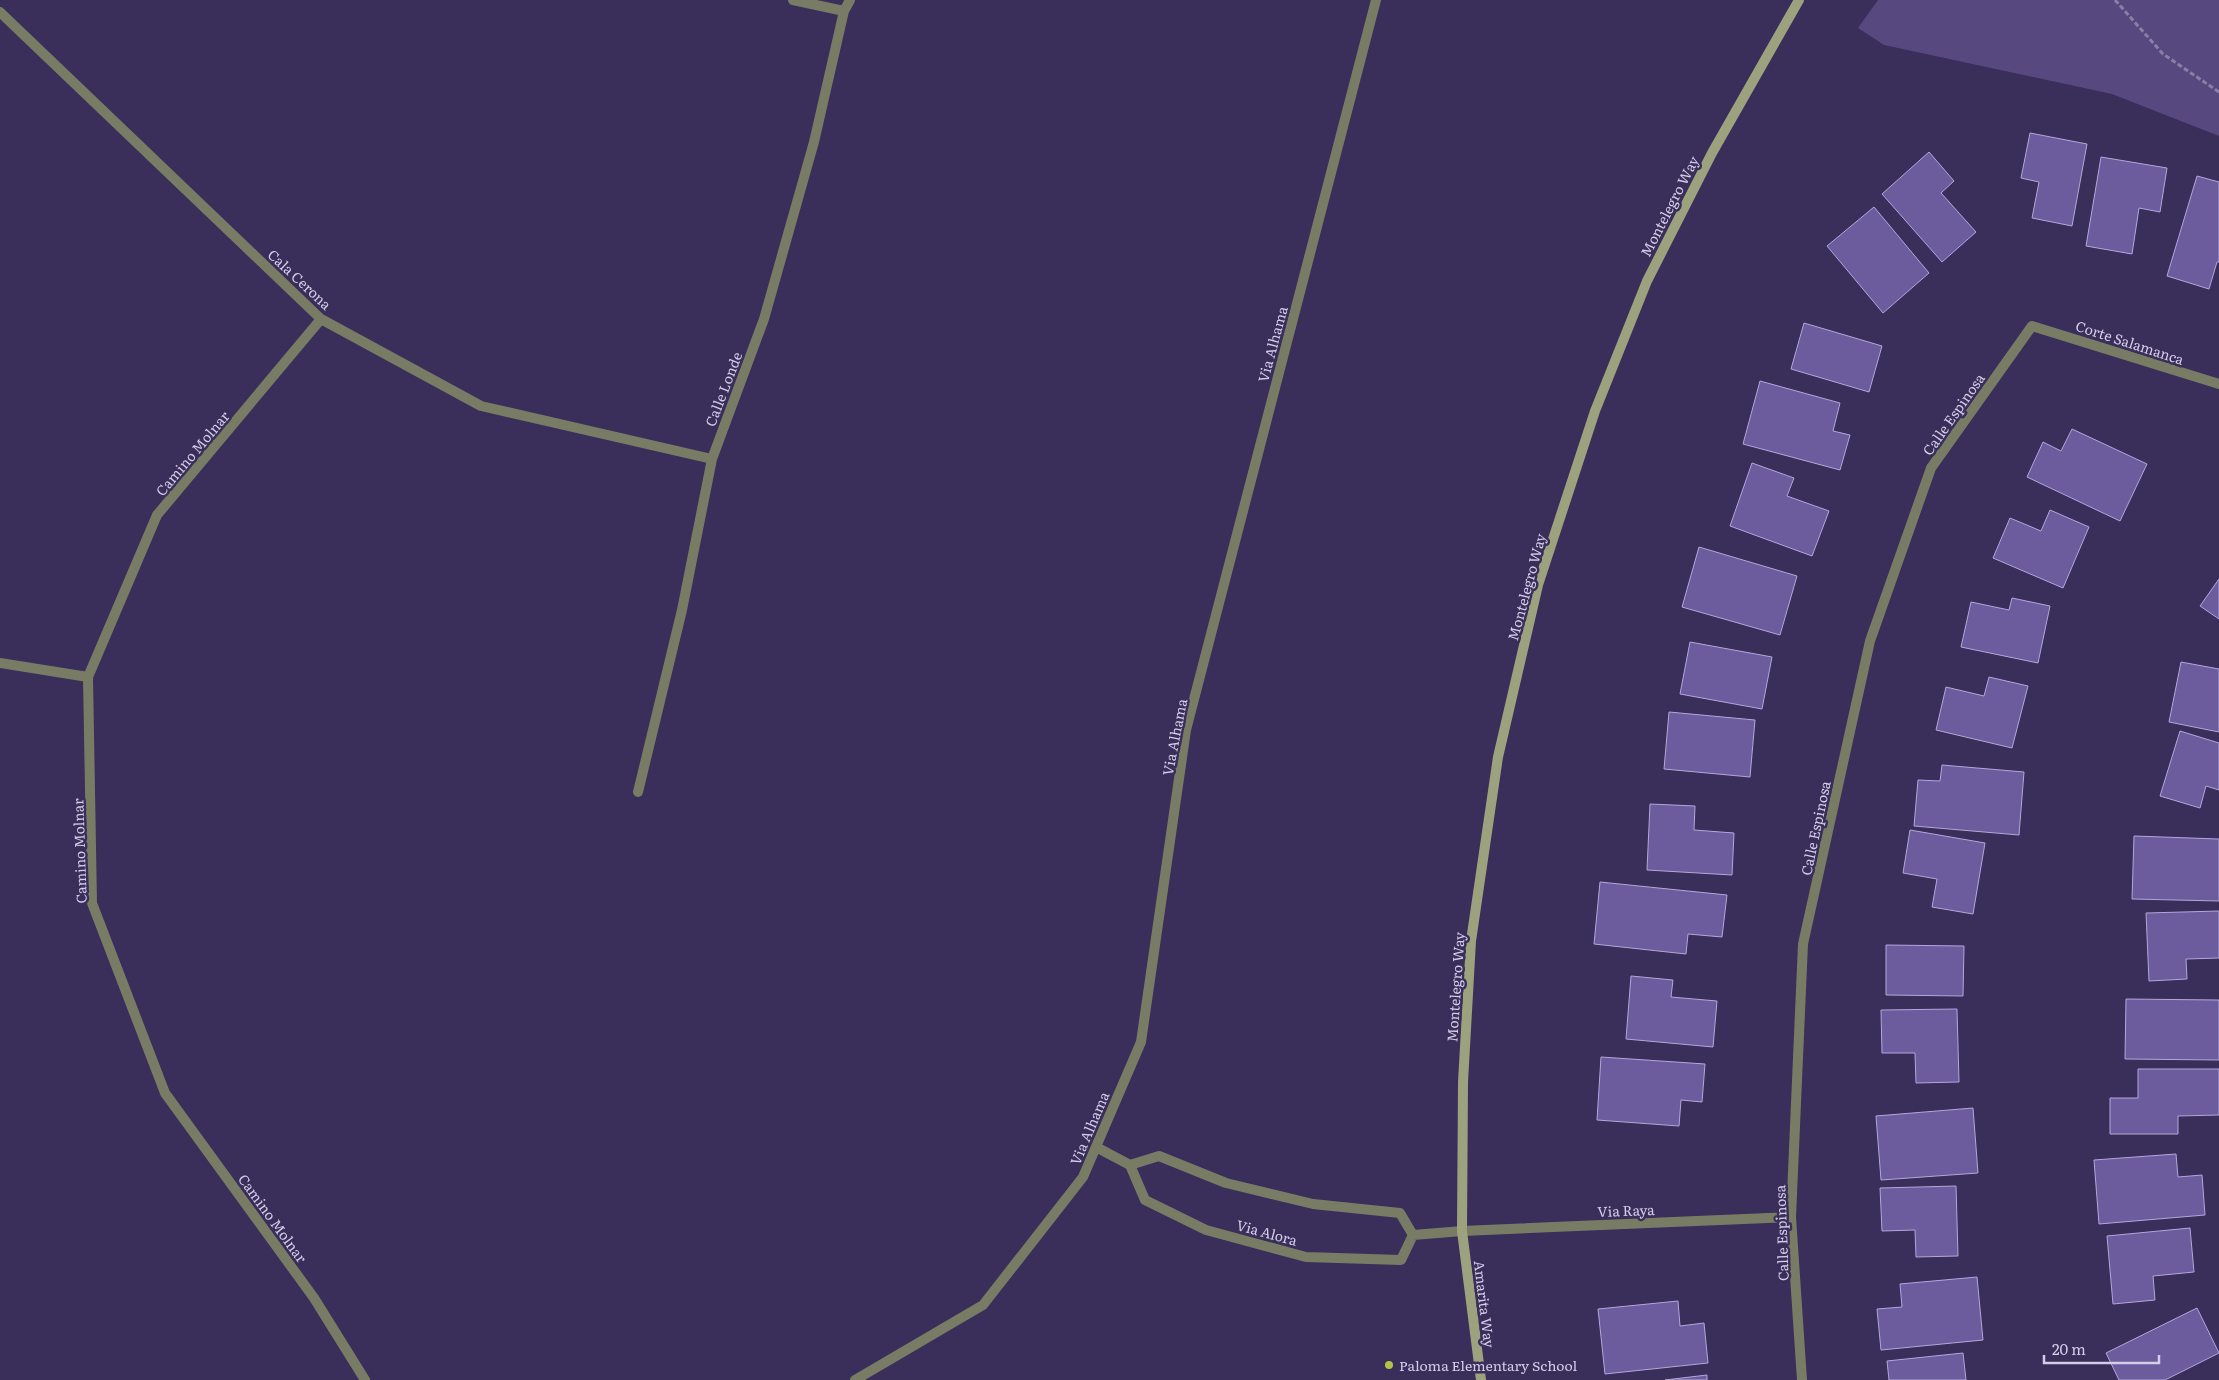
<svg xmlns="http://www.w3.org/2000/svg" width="2219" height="1380" font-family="Literata,serif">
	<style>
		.green { fill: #574880 }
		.building { fill: #6d5c9d; stroke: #b3a7dc }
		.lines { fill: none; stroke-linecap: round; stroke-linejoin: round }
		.path { stroke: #8980a4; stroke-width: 3; stroke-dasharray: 5 2.5; stroke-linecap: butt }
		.street { stroke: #787c65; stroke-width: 10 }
		.secondary { stroke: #9da27e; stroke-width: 10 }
		.poi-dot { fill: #b5c249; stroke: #3a2e5a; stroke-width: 2 }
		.labels { text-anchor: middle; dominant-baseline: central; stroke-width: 5; stroke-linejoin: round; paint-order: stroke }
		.street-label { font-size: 14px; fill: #d2cde8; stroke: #3a2e5a }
		.poi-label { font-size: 14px; fill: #d2cde8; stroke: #3a2e5a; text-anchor: start }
	</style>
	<rect width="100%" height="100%" fill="#3a2e5a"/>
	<path class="green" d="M1878 0H2219V136L2112 94 1884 45 1858 28Z"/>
	<path class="building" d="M2030 133 2087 144 2072 226 2032 218 2039 182 2021 178Z
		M1929 152 1954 181 1941 193 1976 232 1942 262 1882 194Z
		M2101 157 2167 168 2160 212 2139 208 2132 254 2086 246Z
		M2197 176 2219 182V262H2217L2209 289 2167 276Z
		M1874 207 1929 273 1883 313 1827 246Z
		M1804 323 1882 346 1869 392 1791 369Z
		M1760 381 1840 403 1833 431 1850 435 1840 470 1743 444Z
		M2072 429 2147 464 2120 521 2027 477 2043 442 2061 451Z
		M1752 463 1794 478 1787 496 1829 511 1812 556 1730 526Z
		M2050 510 2089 527 2063 588 1993 558 2010 518 2041 531Z
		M1699 547 1797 576 1780 635 1682 607Z
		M2219 579V619L2200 606Z
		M2012 598 2050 606 2038 663 1961 647 1971 602 2009 610Z
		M1690 642 1772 657 1762 709 1680 694Z
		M2181 662 2219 669V732L2169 722Z
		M1989 677 2028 686 2012 748 1936 730 1946 687 1984 696Z
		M1669 712 1755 720 1750 777 1664 769Z
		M2180 731 2219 743V790L2206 786 2200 808 2160 796Z
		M1942 765 2024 772 2019 835 1914 826 1918 780 1940 781Z
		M1650 804 1695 806 1694 830 1734 833 1732 875 1647 870Z
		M1910 830 1985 843 1973 914 1932 907 1937 879 1903 873Z
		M2134 836 2219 839V901L2132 899Z
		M1600 882 1727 895 1722 937 1688 934 1686 954 1594 944Z
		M2219 911V958L2186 959 2187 979 2149 981 2146 913Z
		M1886 945 1964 946 1963 996 1886 995Z
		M1631 976 1673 980 1671 997 1717 1001 1713 1047 1626 1039Z
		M2126 999 2219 1000V1060L2125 1059Z
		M1957 1009 1959 1082 1916 1083 1915 1053H1882L1881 1010Z
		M1601 1057 1705 1064 1702 1102 1681 1100 1679 1126 1597 1120Z
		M2138 1069H2219V1115L2178 1116V1134H2110V1098H2138Z
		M1973 1108 1978 1173 1881 1180 1876 1116Z
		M2176 1154 2178 1177 2202 1175 2205 1215 2099 1224 2094 1160Z
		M1956 1186 1958 1256 1916 1257 1915 1230 1882 1231 1880 1188Z
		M2190 1228 2194 1272 2153 1276 2155 1300 2113 1304 2107 1236Z
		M1977 1277 1983 1340 1881 1350 1877 1309 1902 1307 1900 1284Z
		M1678 1301 1680 1326 1704 1323 1708 1363 1605 1374 1598 1309Z
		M2197 1308 2219 1353 2165 1380H2119L2106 1353Z
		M1963 1353 1966 1380H1889L1887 1361Z
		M1707 1375V1380H1665Z"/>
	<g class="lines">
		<path class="path" d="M2115 0 2163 54 2219 92"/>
		<path class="street" d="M793 0 844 11
			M0 12 321 319 481 406 712 459
			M321 319 157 515 88 677 92 903 165 1093 314 1298 365 1380
			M0 663 88 677
			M638 792 682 610 712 459 764 319 814 142 844 11 850 0
			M1096 1147 1130 1165 1145 1200 1206 1230 1306 1257 1401 1260 1413 1235
			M1130 1165 1159 1156 1226 1183 1313 1204 1400 1213 1413 1235
			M1413 1235 1462 1231 1791 1217
			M855 1380 983 1305 1083 1177 1141 1042 1186 730 1376 0
			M1802 1380 1791 1217 1803 944 1870 641 1931 468 2032 326 2219 384"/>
		<path class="secondary" d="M1481 1380 1462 1231 1463 1082 1471 941 1498 757 1538 585 1595 411 1647 281 1712 153 1799 0"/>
	</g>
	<circle class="poi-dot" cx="1389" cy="1365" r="5"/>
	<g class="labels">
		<g class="street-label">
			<text transform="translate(1669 206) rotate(-63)">Montelegro Way</text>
			<text transform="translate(300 279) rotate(43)">Cala Cerona</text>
			<text transform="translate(2130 342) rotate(18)">Corte Salamanca</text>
			<text transform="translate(1272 344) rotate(-75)">Via Alhama</text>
			<text transform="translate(723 389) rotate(-69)">Calle Londe</text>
			<text transform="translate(1953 414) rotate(-55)">Calle Espinosa</text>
			<text transform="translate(192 453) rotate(-50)">Camino Molnar</text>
			<text transform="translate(1526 587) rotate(-75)">Montelegro Way</text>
			<text transform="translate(1174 737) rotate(-79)">Via Alhama</text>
			<text transform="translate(1815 828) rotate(-78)">Calle Espinosa</text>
			<text transform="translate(79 851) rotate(-92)">Camino Molnar</text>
			<text transform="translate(1455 987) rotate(-86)">Montelegro Way</text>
			<text transform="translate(1089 1128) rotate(-67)">Via Alhama</text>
			<text transform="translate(1626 1210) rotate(-2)">Via Raya</text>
			<text transform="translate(273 1218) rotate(54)">Camino Molnar</text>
			<text transform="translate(1267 1232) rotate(15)">Via Alora</text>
			<text transform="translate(1781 1233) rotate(-92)">Calle Espinosa</text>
			<text transform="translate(1485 1304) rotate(83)">Amarita Way</text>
		</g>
		<g class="poi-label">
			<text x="1399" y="1365">Paloma Elementary School</text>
		</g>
	</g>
	<path d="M2044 1355v8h115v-8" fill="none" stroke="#d2cde8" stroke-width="2.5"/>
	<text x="2052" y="1355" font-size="15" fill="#d2cde8" stroke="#3a2e5a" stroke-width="4" paint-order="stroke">20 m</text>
</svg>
